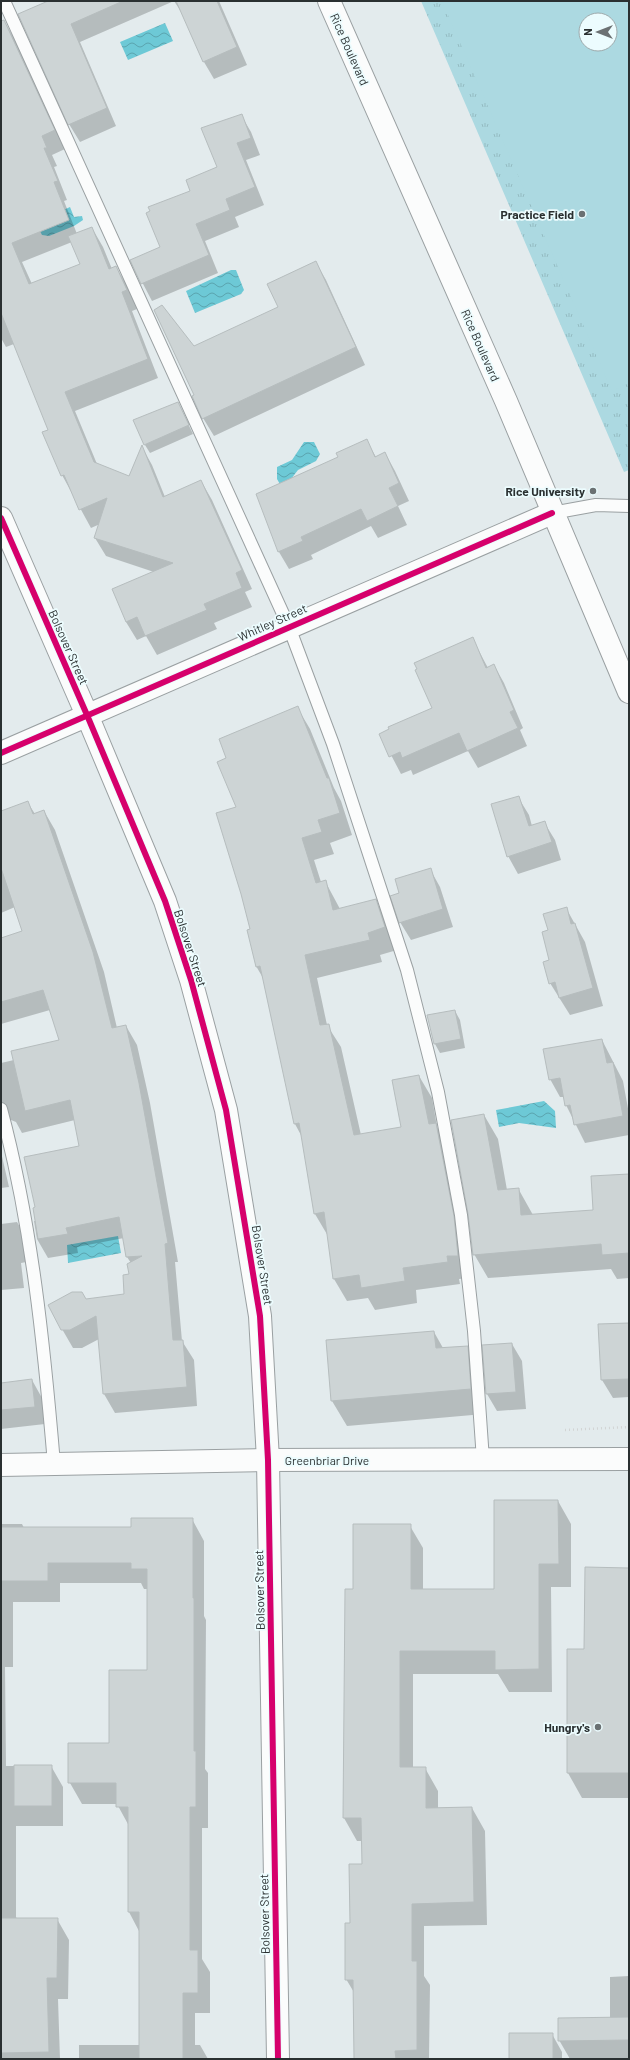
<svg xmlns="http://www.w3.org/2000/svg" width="630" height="2060" font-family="Barlow,sans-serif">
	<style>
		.grass { fill: url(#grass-tufts); fill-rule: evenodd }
		.pitch { fill: #acd9e1; fill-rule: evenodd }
		.water { fill: url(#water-waves) }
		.shadow { fill: #0003; fill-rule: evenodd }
		.building { fill: #cdd4d5; stroke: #b6bdbe }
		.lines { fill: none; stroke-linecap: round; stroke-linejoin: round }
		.lane-casing { stroke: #9aa0a2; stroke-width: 14 }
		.street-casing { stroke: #9aa0a2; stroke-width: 24 }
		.secondary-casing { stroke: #9aa0a2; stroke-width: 24 }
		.path { stroke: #d2d4d4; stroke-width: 2.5; stroke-dasharray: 1 3; stroke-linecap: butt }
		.lane { stroke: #fbfcfc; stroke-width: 12 }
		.street { stroke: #fbfcfc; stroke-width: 22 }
		.secondary { stroke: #fbfcfc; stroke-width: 22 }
		.cycleway-casing { stroke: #ecfcfe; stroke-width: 8 }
		.cycleway { stroke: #d6006c; stroke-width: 6 }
		.poi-dot { fill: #6b7173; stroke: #ecfcfe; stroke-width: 1.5 }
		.labels { text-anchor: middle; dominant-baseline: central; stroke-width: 3.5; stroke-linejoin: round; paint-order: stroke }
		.street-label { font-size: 12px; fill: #2a3031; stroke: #ecfcfe }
		.poi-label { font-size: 12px; font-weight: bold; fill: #2a3031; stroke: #ecfcfe; text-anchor: end }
	</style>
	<defs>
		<pattern id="grass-tufts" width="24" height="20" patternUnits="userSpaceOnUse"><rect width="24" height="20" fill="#acd9e1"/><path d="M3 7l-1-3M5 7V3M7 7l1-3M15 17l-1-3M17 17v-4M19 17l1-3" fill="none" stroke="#94bbc2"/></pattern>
		<pattern id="water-waves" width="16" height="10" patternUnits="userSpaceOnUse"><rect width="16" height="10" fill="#6dc9d6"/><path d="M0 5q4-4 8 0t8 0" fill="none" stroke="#5aa4ae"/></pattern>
	</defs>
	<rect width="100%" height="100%" fill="#e3ebed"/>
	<path class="grass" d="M421 1H629V470L624 472ZM586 20H610V44H586Z"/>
	<path class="pitch" d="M442 1H629V383L612 391ZM586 20H610V44H586Z"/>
	<path class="water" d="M165 23 173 41 128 60 120 42Z
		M70 207 74 217 82 216 83 220 74 226 49 236 42 235 39 229 41 220Z
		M231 270H236L244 290 241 294 195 313 186 291Z
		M304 442H314L320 454 316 461 298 470 291 479 281 486 277 479V467L292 460Z
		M544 1101 555 1111 556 1128 519 1123 499 1127 496 1110Z
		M118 1236 121 1253 68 1263 67 1245Z"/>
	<path class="shadow" d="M50 1H174L80 42 116 126 80 142 69 124Z
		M174 1H219L247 65 214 79 204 62 184 16Z
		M4 21 15 40 65 149 52 155 57 166 54 167 67 200 64 201 77 234 92 228 103 247 112 269 116 267 127 286 137 309 132 311 158 378 75 411 97 464 129 477 142 447 152 465 165 497 201 481 212 500 252 589 245 592 252 607 214 623 217 629 157 655 146 636 137 640 126 622 154 572 106 556 95 538 100 524 91 528 62 475 49 430 14 344 6 347 1 338V22ZM72 242 81 265 32 284 22 262Z
		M241 115 251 132 260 155 246 160 264 205 235 217 239 227 205 241 218 273 152 301 131 261 161 247 192 192 218 167Z
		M316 263 326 280 365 365 214 436 203 418 195 396 279 307Z
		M178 403 193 434 150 453 145 445Z
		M366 440 376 457 385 453 395 471 409 501 398 506 407 525 378 538 371 526 311 555 313 559 289 569 279 552 257 495 339 458Z
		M472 638 488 668 494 665 504 683 523 728 520 730 527 746 478 768 468 751 413 775 411 770 401 774 380 734 433 708Z
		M297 707 310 729 334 788 341 801 352 835 330 843 334 854 314 860 321 882 325 881 340 909 375 900 388 923 397 950 380 955 382 962 317 978 327 1025 341 1047 361 1135 403 1128 419 1076 432 1098 437 1127 448 1146 470 1278 459 1279 460 1284 416 1290 417 1303 375 1310 368 1298 347 1301 334 1279 328 1236 315 1214 302 1137 295 1124 263 978 256 966 237 808 227 758Z
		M518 797 529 815 532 826 544 822 555 840 561 860 518 874 508 856Z
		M28 803 35 814 44 811 55 830 104 972 117 1028 126 1026 137 1045 150 1103 178 1262H175L182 1341 194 1360 197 1406 115 1413 104 1394 99 1339 82 1348H73L62 1329 85 1300 125 1295 130 1275 131 1263 127 1257 124 1238 77 1247 78 1253 48 1258 37 1239 34 1221H36V1208L81 1146 75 1120 22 1133 16 1122 11 1120 7 1122 6 1137 1 1138V1063L14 1060 60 1040 50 1010 1 1024V939L23 932 15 907 1 913V812Z
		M430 869 440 887 453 927 411 940 400 922 401 894Z
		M566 908 585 942 603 1006 570 1015 550 983 549 931Z
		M455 1011 460 1020 465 1048 440 1053 435 1044Z
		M602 1040 623 1081 629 1114V1135L585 1143 566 1105 564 1097H560L550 1079Z
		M484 1115 498 1139 507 1190H519L533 1215 594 1211 629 1175V1278L617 1279 611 1269 488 1278 474 1254Z
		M1 1152 9 1187 1 1188Z
		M17 1222 28 1241 32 1261 21 1263 24 1288 1 1290V1224Z
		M629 1324V1397L613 1398 602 1380 599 1325Z
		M434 1332 443 1348 467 1347 481 1372 484 1414 347 1426 332 1401Z
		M512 1344 522 1361 526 1409 497 1411 487 1394Z
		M32 1380 42 1398 45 1424 1 1429V1384Z
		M558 1501 571 1524V1587H551L552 1692H509L498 1674H413V1768H425L438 1791V1808H472L485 1831 487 1925 424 1926V1976L430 1985 429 2059H355V1994L346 1979 351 1924 363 1865V1841H357L344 1818 354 1590 410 1526 423 1548V1590H495Z
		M192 1519 204 1541V1616L206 1620 205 1769 208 1773V1828H202V1959L210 1972V2013H195V2045H200L208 2059H79V2045H140V1933L129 1912V1826L117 1804H82L70 1783V1744H110L148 1671V1589H144L141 1583H60V1602H13V1667H5L6 1766H51L63 1787V1826H16V1917L17 1919H57L69 1940 68 1999H58L60 2059H1V1524H22L24 1528H132Z
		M629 1569V1798H582L568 1773 585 1650Z
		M629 1976V2059H570L559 2040 610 2018V1977Z
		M552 2034 562 2052V2059H510Z"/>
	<path class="building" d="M48 1H123L71 24 107 108 68 125 18 14Z
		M176 1H217L237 47 203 62Z
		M4 20 55 130 42 136 47 148H44L58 181 54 182 69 220 12 243 29 284 80 264 68 236 92 227 109 269 116 266 127 290 122 292 148 359 65 392 94 462 129 476 142 445 163 497 201 480 242 570 236 573 242 588 204 604 207 610 145 636 137 617 126 622 112 589 173 563 94 538 107 498 79 510 64 475 61 476 42 432 48 430 1 313V21Z
		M242 114 251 138 237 143 255 187 226 199 230 210 196 224 209 255 141 284 130 260 160 247 146 213 150 211 148 207 190 191 186 180 217 167 201 128Z
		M316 261 356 347 202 419 192 396 194 395 154 310 162 305 194 346 278 307 267 284Z
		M178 402 189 425 144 445 133 420Z
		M367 439 375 457 385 452 399 483 389 488 398 506 367 521 361 509 301 537 303 541 278 552 256 494 338 457 336 453Z
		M473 637 486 668 494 664 514 710 510 712 518 728 467 751 459 733 402 758 400 752 389 757 379 734 389 729 388 727 432 708 415 670 417 669 414 663Z
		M298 706 327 778H329L340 813 318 820 322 832 302 838 316 883 326 880 333 910 376 899 385 927 368 933 370 940 305 955 320 1025 329 1024 354 1135 401 1127 392 1080 419 1075 429 1124 436 1123 454 1216 458 1256H447L448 1262 403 1268 405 1281 361 1288 359 1275 333 1279 324 1212 314 1214 299 1123 294 1124 260 966 256 967 247 930 250 929 241 894 216 813 236 807 217 762 226 758 219 739Z
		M519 796 529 826 545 821 552 842 507 857 491 804Z
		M28 801 33 814 44 810 93 952 112 1028 126 1025 139 1083 168 1243 165 1244 173 1340H183L187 1387 103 1394 96 1316 70 1330H61L48 1305 72 1292H82L86 1299 124 1294 123 1275 129 1274 127 1264 142 1256 126 1257 119 1217 66 1228 68 1234 38 1239 33 1208 35 1207 24 1157 79 1146 70 1100 25 1111 11 1051 59 1040 43 990 1 1002V938L22 931 1 868V811Z
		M431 868 443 909 399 923 390 896 399 893 395 879Z
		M567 907 571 924 575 923 593 988 559 998 555 982 549 984 543 962 549 960 542 932 548 930 543 914Z
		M455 1010 461 1039 434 1044 427 1015Z
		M602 1039 607 1063 613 1062 623 1116 574 1125 570 1105 565 1106 560 1078 549 1080 543 1049Z
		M484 1114 498 1190 519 1188 521 1215 593 1210 591 1176 629 1174V1253L602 1255 601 1244 473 1255 468 1214 451 1120Z
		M629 1323V1379L601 1380 598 1324Z
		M434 1331 436 1348 468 1346 471 1389 331 1401 326 1340Z
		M512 1343 516 1392 486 1394 482 1345Z
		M32 1379 35 1407 1 1410V1383Z
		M494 1500H558L559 1564H539V1669L495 1670V1651H400V1767H426V1808L472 1807 474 1902 412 1904V1961H417V2050L395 2051 396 2059H354L353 1980H345V1923H350L349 1864H362L361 1818H343L345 1589H353V1524H411V1589H494Z
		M131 1518H193V1598H194V1751H196V1807H190V1950H198V1993H183V2059H139V1912H128V1807H116V1783H68V1743H109V1670H147V1569H131V1563H48V1581H1V1527H131Z
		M585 1567 629 1568V1773H567V1649H584Z
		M14 1765H52V1806H14Z
		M1 1918H58L57 1978H47L49 2052 1 2053Z
		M629 2017V2040L558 2041V2018Z
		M509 2033H553V2059H509Z"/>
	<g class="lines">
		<g class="lane-casing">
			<path id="lane" d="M4 1 289 627 333 744 407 970 438 1092 461 1215 474 1331 483 1460
				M552 513 596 505 629 506
				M1 1109C32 1225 44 1345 54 1464"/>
		</g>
		<g class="street-casing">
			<path id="street" d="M1 518 87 715 165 901 191 980 226 1110 260 1316 268 1460 278 2059
				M1 753 552 513"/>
		</g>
		<g class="secondary-casing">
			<path id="secondary" d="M329 1 506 401 629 692
				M1 1465 268 1460 629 1459"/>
		</g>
		<path class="path" d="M565 1430 629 1427"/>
		<use href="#lane" class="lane"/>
		<use href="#street" class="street"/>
		<use href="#secondary" class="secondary"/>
		<g class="cycleway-casing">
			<path id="cycleway" d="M1 518 87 715 165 901 191 980 226 1110 260 1316 268 1460 278 2059
				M1 753 552 513"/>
		</g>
		<use href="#cycleway" class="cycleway"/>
	</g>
	<g class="poi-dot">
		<circle cx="582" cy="214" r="4"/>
		<circle cx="593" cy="491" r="4"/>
		<circle cx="598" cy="1727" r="4"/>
	</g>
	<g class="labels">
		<g class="street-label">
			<text transform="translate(350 49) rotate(66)">Rice Boulevard</text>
			<text transform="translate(481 345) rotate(66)">Rice Boulevard</text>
			<text transform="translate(272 622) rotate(-24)">Whitley Street</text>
			<text transform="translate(69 647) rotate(66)">Bolsover Street</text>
			<text transform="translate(191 948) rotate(72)">Bolsover Street</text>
			<text transform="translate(263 1265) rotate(81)">Bolsover Street</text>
			<text x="327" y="1460">Greenbriar Drive</text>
			<text transform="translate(259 1590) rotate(-91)">Bolsover Street</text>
			<text transform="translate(264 1914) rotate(-91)">Bolsover Street</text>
		</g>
		<g class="poi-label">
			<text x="574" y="214">Practice Field</text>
			<text x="585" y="491">Rice University</text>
			<text x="590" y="1727">Hungry's</text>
		</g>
	</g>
	<rect width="630" height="2060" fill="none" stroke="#2a3031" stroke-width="4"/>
	<g transform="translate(598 32) rotate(270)"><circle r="19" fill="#ecfcfe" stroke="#9eaaac"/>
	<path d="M0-3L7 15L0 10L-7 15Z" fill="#6b7173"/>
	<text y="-6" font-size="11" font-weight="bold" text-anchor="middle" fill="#2a3031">N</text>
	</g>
</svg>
